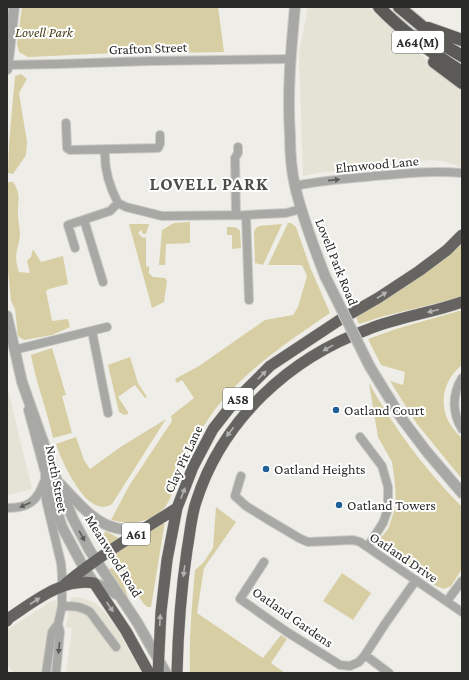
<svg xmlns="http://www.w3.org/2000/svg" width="469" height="680" font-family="'Crimson Pro',serif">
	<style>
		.built { fill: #e5e3d6 }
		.green { fill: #d7cfa3 }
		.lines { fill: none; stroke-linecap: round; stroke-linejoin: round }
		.minor-casing { stroke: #cbcac5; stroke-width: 10 }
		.tertiary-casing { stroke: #cbcac5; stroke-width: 12 }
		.trunk-casing { stroke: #cbcac5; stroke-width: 12 }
		.motorway-casing { stroke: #cbcac5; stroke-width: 14 }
		.minor { stroke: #a8a8a5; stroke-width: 8 }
		.tertiary { stroke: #a8a8a5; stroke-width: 10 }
		.trunk { stroke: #656460; stroke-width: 11 }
		.motorway { stroke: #5b5a56; stroke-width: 12 }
		.tertiary-bridge-casing { stroke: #cbcac5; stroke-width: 12; stroke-linecap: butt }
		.tertiary-bridge { stroke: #a8a8a5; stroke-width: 10 }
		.oneway { fill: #5d5d5b }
		.oneway2 { fill: #b2b2b0 }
		.poi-dot { fill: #205f95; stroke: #fff; stroke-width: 1.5 }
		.labels { text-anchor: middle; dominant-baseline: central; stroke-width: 4; stroke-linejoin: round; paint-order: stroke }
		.shield { fill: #fff; stroke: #6b6b69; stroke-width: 1 }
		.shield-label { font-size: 13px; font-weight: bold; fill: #2b2b29 }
		.park-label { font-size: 14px; font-style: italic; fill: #443c14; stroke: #fff }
		.street-label { font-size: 14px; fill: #2b2b29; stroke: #fff }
		.poi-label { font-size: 14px; fill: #2b2b29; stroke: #fff; text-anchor: start }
		.district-label { font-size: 18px; font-weight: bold; letter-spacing: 1px; fill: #4e4e49; stroke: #fff }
	</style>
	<rect width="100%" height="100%" fill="#eeede7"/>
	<path class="built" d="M308 7H368L455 86 462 91V167L443 161 430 160 414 162 385 168 324 172 303 176 299 53Z
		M7 386 32 489 7 495Z
		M75 597 83 598 95 603 105 612 117 629 142 673H66L72 628 66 627 68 617 70 599Z
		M56 600 59 604 56 617 48 634 44 673H13L7 664V630L50 602Z"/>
	<path class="green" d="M22 7H218L224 52 167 53 137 52 28 57 19 52 17 44Z
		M21 74 27 79 19 93 27 142 26 155 13 174 8 173 9 144 15 76Z
		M8 182H13C22 195 17 202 18 216 18 222 20 229 20 235 18 251 13 255 19 272L30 273 27 261 31 257 33 249 41 262 63 256 68 284 49 289 46 291 52 321 68 319 70 327 52 335 24 340 18 336 15 309 11 301 7 261Z
		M190 222V243L166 244 165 265H159L162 230 174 223Z
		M288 223H291L296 227 310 267 330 313C286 343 239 374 209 418 199 432 190 448 183 463 176 476 173 501 162 510 147 524 130 524 111 520L129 486 172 421 171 416 194 398 182 380 177 383 175 379 199 366 265 320 293 315 298 307 307 276 303 267 301 265H268Z
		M129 224H149L146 234H143L141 230 138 233 143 238 146 237V267L149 266V273L153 277 165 278 167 281 164 302 152 308Z
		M282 224 263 265 255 263 254 232 256 228 259 226Z
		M227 227C232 227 237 226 240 231L241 248 232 249V235H227Z
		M460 244 462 248V297L384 316 359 324 356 317Z
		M462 310V365C437 385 438 418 462 438V479L417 424 390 381 403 385 405 372 381 365 368 339 396 329Z
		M52 348 66 395 62 396 72 433 53 438C47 410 36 383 31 355Z
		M130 357 138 383 147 397 145 398 135 385 118 397 128 412V414L124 415 119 412 108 365Z
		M369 383C394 428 425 470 462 507V569L451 586 444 589 436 586 381 549 378 541 388 529 396 506 395 484 392 462 378 437Z
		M166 419 112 504C87 520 62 462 56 444L76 437 84 460 90 469 122 446Z
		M216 507 236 522 204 568 197 613 263 658 281 635 287 639 271 663 285 673H190C189 638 192 605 195 570L203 563 213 548Z
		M165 521 151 607H147L143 603 112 553Z
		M105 531 119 538 107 548 103 541Z
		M112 568 122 580 130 603 108 570Z
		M342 573 371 593 353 620 323 601Z"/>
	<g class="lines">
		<g class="minor-casing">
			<path id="minor" d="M8 65 57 64 152 61 290 59
				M66 123 67 148 70 150 158 148 160 144V135
				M105 150C104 169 109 186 118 203L126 207 162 216 246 215
				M295 186C318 181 342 179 366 177 398 174 430 170 462 173
				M236 215 235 158 238 153V147
				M84 220 103 282
				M75 248 68 225 110 211 118 203
				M249 300 246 215 286 213 301 209
				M92 331 108 413
				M14 350 107 327
				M462 378C452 394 452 413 462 429
				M28 410 46 477V500L61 563 62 574V606L58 624 52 632 46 673
				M360 437 382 466 388 487V509L383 523 368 546
				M241 476 235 496 246 506 267 519 299 538 308 542 353 540 360 542 462 612
				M7 508C28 508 37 502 44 482
				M264 562 240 599 287 632 340 665 350 666 359 662 365 655 385 624 416 580
				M447 601 462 581
				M62 606C73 606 81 606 90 612L116 647
				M365 655 389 673
				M56 673 60 632 58 624"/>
		</g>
		<g class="tertiary-casing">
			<path id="tertiary" d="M295 7C291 50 287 92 290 135 290 152 291 169 295 186 302 217 314 247 325 276
				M7 69 14 7
				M7 316 22 382 57 481 73 519 90 551 137 622 166 673
				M370 367 402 419 427 452 462 493
				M46 477 62 527 84 568 94 583 109 589 116 594
				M60 484C76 500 93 523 116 528 124 530 133 530 141 531"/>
		</g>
		<g class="trunk-casing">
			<path id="trunk" d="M65 584C100 555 139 532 177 508
				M7 621 9 618C35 601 62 578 94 583L126 631 149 673
				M158 673 161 612 167 560 177 508 193 467 213 429 235 401 270 366 338 321 378 298 419 271 447 250 462 235
				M177 673C178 631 181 591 187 550 190 534 191 517 196 502 222 420 289 358 369 329 399 317 431 313 462 302"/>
		</g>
		<g class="motorway-casing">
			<path id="motorway" d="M379 7C404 33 432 53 462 72
				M399 7 447 47 462 56
				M428 28 462 40
				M434 62 462 83"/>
		</g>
		<use href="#minor" class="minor"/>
		<use href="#tertiary" class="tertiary"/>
		<use href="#trunk" class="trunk"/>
		<use href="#motorway" class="motorway"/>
		<g class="tertiary-bridge-casing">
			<path id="tertiary-bridge" d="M325 276 370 367"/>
		</g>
		<use href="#tertiary-bridge" class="tertiary-bridge"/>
	</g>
	<defs><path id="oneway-solid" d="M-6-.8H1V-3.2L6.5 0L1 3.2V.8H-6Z"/></defs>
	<g class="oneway">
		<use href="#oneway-solid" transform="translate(334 180) rotate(-6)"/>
		<use href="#oneway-solid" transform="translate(25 505) rotate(155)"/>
		<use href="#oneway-solid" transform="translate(82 536) rotate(61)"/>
		<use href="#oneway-solid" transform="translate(59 648) rotate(96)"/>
	</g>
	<g class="oneway2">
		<use href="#oneway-solid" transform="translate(382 295) rotate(-33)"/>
		<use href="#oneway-solid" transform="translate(433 311) rotate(166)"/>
		<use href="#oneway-solid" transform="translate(328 348) rotate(151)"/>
		<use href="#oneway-solid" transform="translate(262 375) rotate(-45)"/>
		<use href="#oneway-solid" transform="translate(230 432) rotate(128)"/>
		<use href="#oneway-solid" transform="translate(183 493) rotate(-69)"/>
		<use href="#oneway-solid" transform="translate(184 571) rotate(98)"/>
		<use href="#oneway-solid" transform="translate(35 601) rotate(-33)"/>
		<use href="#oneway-solid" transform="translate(110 607) rotate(56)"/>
		<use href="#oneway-solid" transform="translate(160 620) rotate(-87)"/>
	</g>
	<g class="poi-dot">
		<circle cx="336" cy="410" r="4"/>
		<circle cx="266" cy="469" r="4"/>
		<circle cx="339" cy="505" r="4"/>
	</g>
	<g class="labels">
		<g class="shield">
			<rect x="392" y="31" width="52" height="22" rx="3"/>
			<rect x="223" y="388" width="30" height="22" rx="3"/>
			<rect x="122" y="523" width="28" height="22" rx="3"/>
		</g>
		<g class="shield-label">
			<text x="418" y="42">A64(M)</text>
			<text x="238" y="399">A58</text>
			<text x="136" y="534">A61</text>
		</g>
		<g class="park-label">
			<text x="44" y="32">Lovell Park</text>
		</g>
		<g class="street-label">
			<text transform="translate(148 48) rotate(-2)">Grafton Street</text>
			<text transform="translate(377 164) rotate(-5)">Elmwood Lane</text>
			<text transform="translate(337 262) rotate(68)">Lovell Park Road</text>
			<text transform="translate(183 459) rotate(-65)">Clay Pit Lane</text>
			<text transform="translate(57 479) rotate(79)">North Street</text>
			<text transform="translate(114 556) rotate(58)">Meanwood Road</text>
			<text transform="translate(404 557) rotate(34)">Oatland Drive</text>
			<text transform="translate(293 617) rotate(35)">Oatland Gardens</text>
		</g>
		<g class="poi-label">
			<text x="344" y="410">Oatland Court</text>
			<text x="274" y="469">Oatland Heights</text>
			<text x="347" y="505">Oatland Towers</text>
		</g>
		<g class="district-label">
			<text x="209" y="184">LOVELL PARK</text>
		</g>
	</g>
	<rect width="469" height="680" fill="none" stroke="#2b2b29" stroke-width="16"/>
</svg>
